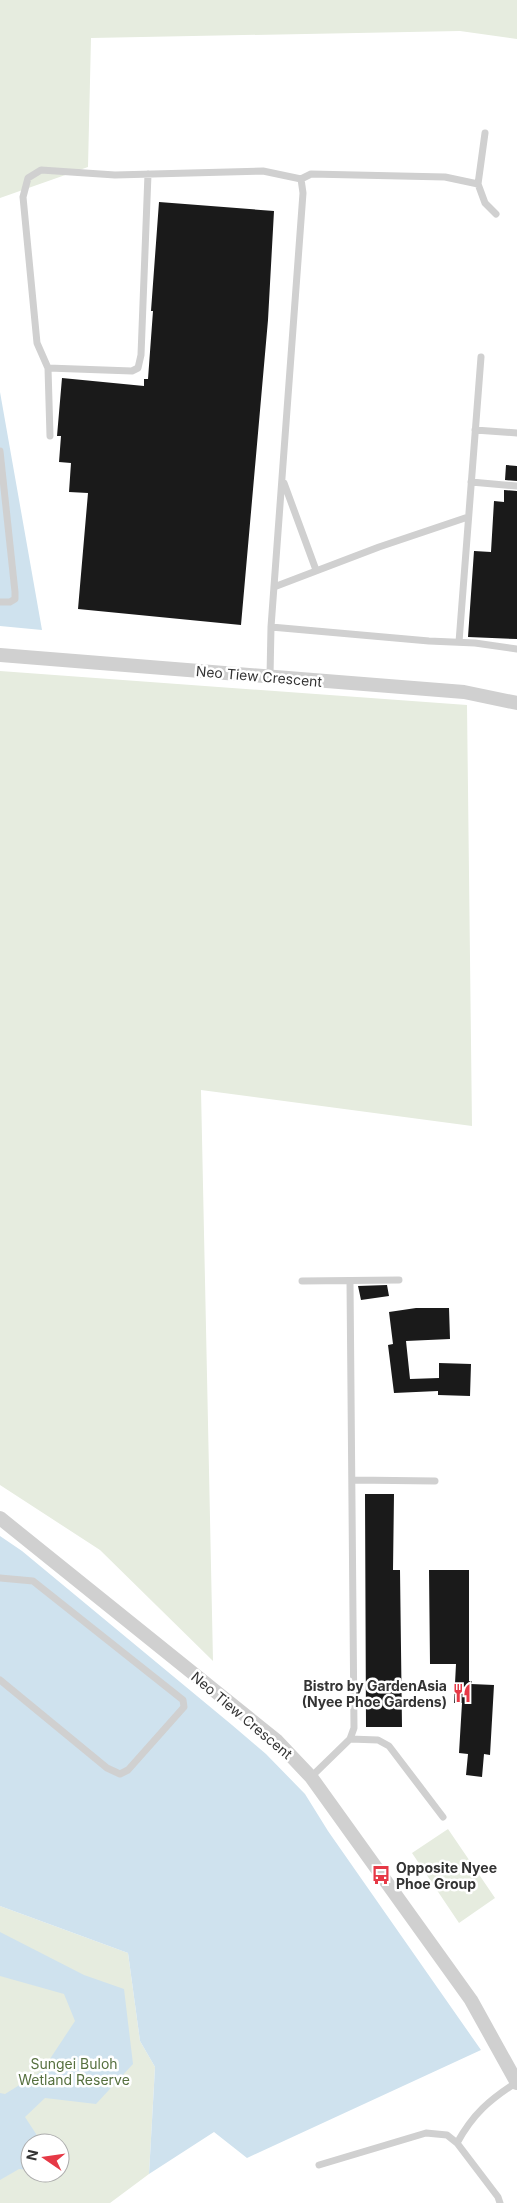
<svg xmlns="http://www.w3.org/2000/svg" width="517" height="2203" font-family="Inter,sans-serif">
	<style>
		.green { fill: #e6ecdf; fill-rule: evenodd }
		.water { fill: #cfe2ee }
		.building { fill: #1a1a1a }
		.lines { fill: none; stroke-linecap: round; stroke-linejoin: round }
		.lane { stroke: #d0d0d0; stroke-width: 7 }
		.street { stroke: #d0d0d0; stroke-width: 14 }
		.labels { text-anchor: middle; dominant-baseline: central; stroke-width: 5; stroke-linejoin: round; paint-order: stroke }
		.street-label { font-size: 14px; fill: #333; stroke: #fff }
		.poi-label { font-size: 14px; font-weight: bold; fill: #333; stroke: #fff; text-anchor: end }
		.park-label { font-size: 14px; fill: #56703f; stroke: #fff }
	</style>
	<rect width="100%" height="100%" fill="#fff"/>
	<path class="green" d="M0 0H517V39L460 31 91 38 88 167 0 198Z
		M0 671 467 705 472 1126 201 1090 213 1661 100 1550 0 1485Z
		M448 1829 495 1898 459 1923 412 1853Z
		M0 1906 128 1953 140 2041 155 2067 149 2174 110 2203H0ZM30 2143H60V2173H30Z"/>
	<path class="water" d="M0 392 42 630 0 626Z
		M0 1536 22 1551 232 1725 266 1754 305 1794 328 1831 481 2050 247 2158 214 2132 149 2174 155 2067 140 2041 128 1953 0 1906Z
		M0 1932 84 1975 124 1989 133 2064 96 2104 45 2098 25 2117 42 2143H30V2170L19 2169 0 2180V2093L5 2094 42 2071 75 2021 64 1994 0 1976Z"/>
	<path class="building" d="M159 202 274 211 268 320 241 625 78 609 88 493 69 492 71 463 59 462 61 436H57L62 378 144 386V379H148L153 311H151Z
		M506 465 517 466V481L505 480Z
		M504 490 517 491V639L468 637 474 551 491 552 494 501 504 502Z
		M387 1285 389 1296 361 1300 358 1286Z
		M416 1308H449L450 1339 406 1341 410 1379 439 1378V1363L471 1364 470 1396 438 1395V1391L394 1393 388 1345 393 1344 389 1312Z
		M365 1494H394L393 1570H400L402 1727H366Z
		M429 1570H469V1681H472L471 1684 494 1685 490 1755 484 1754 482 1777 466 1775 468 1754 459 1753 462 1703H454L456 1664H430Z"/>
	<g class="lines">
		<path class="lane" d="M485 133 478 184 485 203 496 214
			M48 368 132 371 138 368 141 355 148 174
			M475 430 517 433
			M50 436 48 368 37 343 23 197 28 178 41 170 115 175 263 171 301 179 311 174 445 177 478 184
			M0 451 15 592V599L10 602H0
			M471 482 517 486
			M284 483 316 570
			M274 587 379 547 468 517
			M271 627 429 641 475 643 517 649
			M459 642 481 357
			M270 676 271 627 303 193 301 179
			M302 1281 399 1280
			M353 1480 435 1481
			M0 1578 33 1581 183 1700 184 1707 128 1770 120 1774 107 1768 0 1680
			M350 1739 378 1740 389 1746 443 1817
			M311 1777 350 1739 354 1728 350 1281
			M457 2143C473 2114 489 2100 517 2082
			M319 2165 426 2133 447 2135 457 2143 498 2197 500 2203"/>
		<path class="street" d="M0 655 464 692 517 703
			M0 1518 277 1741 311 1777 471 2000 517 2083"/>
	</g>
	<defs>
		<g id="restaurant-bare" transform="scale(1.5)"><path d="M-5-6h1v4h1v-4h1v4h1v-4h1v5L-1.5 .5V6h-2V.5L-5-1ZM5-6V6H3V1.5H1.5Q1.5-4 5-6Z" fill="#e63946" stroke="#fff" stroke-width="2.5" paint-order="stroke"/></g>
		<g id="bus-bare" transform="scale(1.5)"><path d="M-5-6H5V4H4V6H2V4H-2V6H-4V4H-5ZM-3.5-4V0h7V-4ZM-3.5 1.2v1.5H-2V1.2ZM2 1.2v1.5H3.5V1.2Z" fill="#e63946" stroke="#fff" stroke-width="2.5" paint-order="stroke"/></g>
	</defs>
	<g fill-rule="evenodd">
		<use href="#restaurant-bare" x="462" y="1693"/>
		<use href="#bus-bare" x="381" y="1875"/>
	</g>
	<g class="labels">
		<g class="street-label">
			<text transform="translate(259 676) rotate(5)">Neo Tiew Crescent</text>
			<text transform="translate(242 1715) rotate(40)">Neo Tiew Crescent</text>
		</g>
		<g class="poi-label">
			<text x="447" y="1685">Bistro by GardenAsia<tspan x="447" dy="16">(Nyee Phoe Gardens)</tspan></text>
			<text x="396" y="1867" text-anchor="start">Opposite Nyee<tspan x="396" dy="16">Phoe Group</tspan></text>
		</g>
		<g class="park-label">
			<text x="74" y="2063">Sungei Buloh<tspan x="74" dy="16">Wetland Reserve</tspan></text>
		</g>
	</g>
	<g transform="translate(45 2158) rotate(283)"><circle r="24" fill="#ffffff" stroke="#adadad"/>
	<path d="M0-4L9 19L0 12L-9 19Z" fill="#e63946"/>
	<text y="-8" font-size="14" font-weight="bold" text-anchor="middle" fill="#333333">N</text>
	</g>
</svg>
